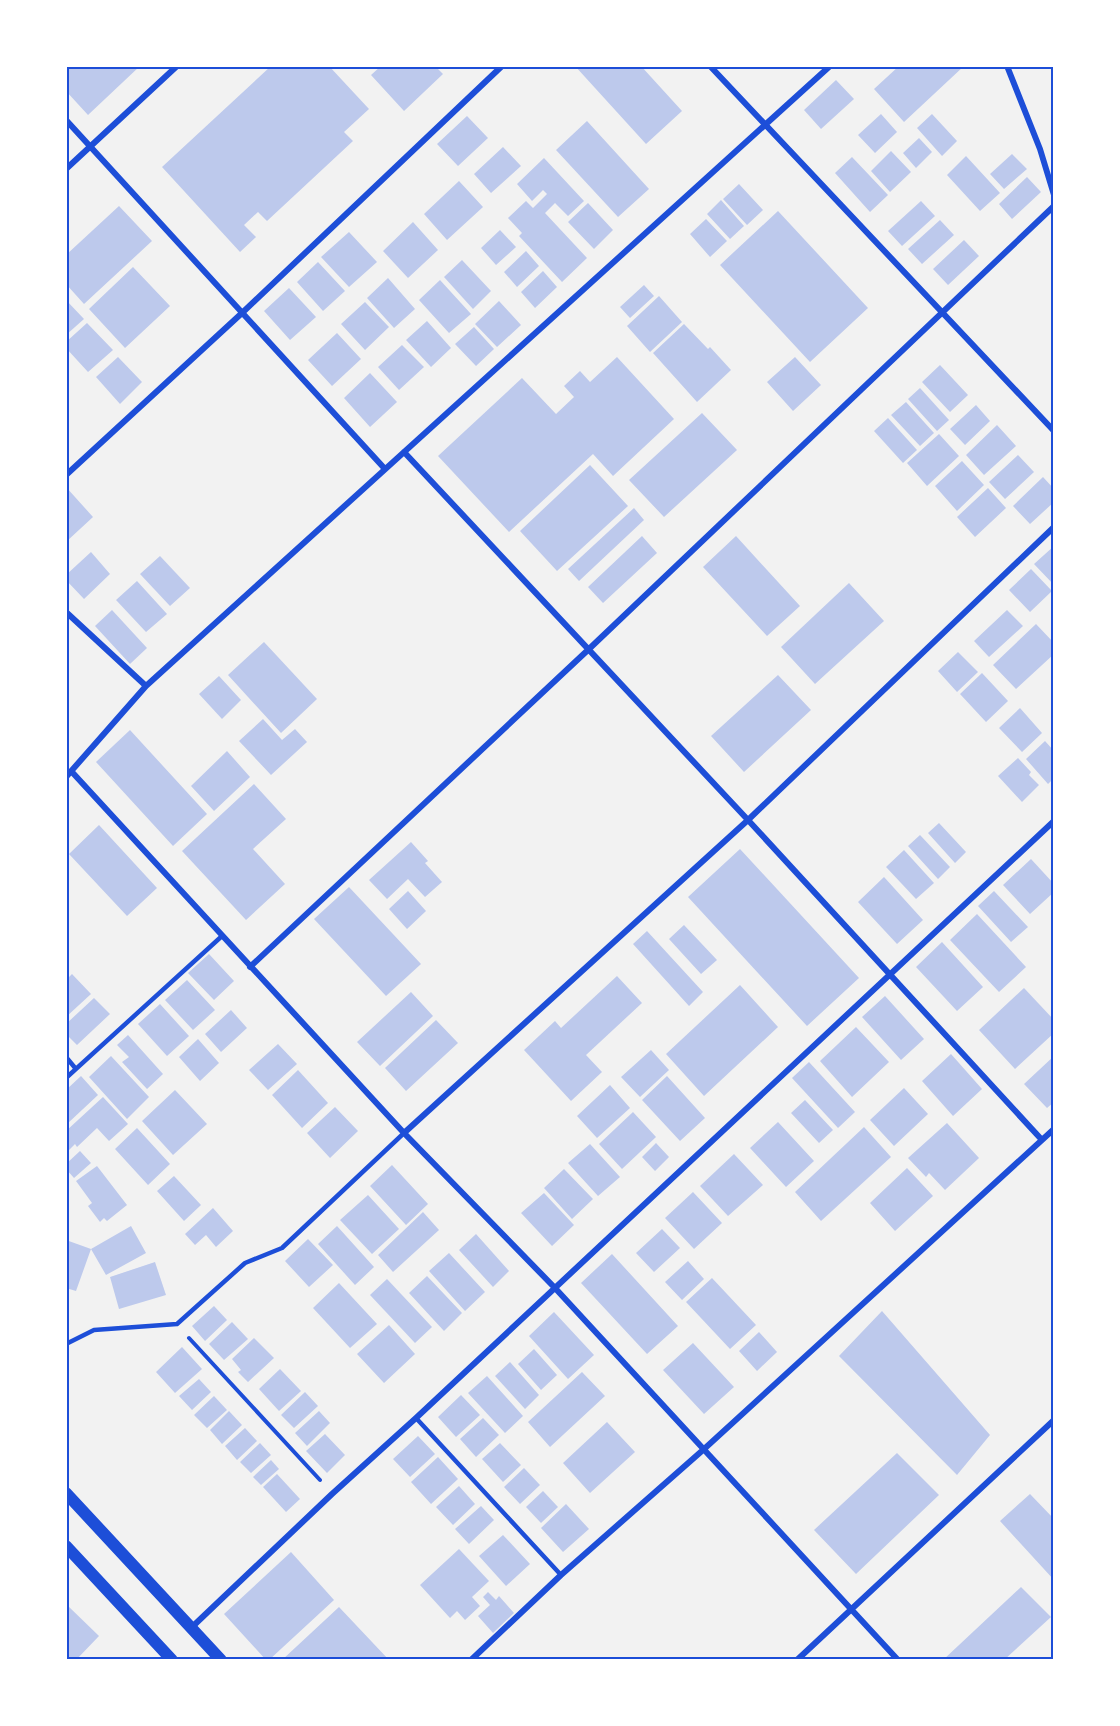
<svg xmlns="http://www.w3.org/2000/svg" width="1120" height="1726" font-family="'IBM Plex Serif',serif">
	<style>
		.building { fill: #bdc9ec }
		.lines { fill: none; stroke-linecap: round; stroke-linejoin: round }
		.path { stroke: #1d4ed8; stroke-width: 4 }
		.service { stroke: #1d4ed8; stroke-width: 4.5 }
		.minor { stroke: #1d4ed8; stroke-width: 6 }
		.secondary { stroke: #1d4ed8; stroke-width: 12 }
		.neatline { fill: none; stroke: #1d4ed8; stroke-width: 2 }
	</style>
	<rect width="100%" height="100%" fill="#f2f2f2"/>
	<path class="building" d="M66 66H140L88 115 66 91Z
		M271 66H329L369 109 344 132 353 141 267 221 258 212 244 225 256 237 240 252 162 167Z
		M381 66H435L443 74 404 111 371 75Z
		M575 66H641L682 111 646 144Z
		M899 66H964L904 122 874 89Z
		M836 80 854 99 821 129 804 110Z
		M881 114 897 132 875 153 858 135Z
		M932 114 957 141 942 156 917 128Z
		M467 116 488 138 458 166 437 144Z
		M587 121 649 189 618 217 556 150Z
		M919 138 932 152 916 168 903 153Z
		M503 147 521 166 491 193 474 174Z
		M891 151 911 172 890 192 871 171Z
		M1012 154 1027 169 1004 189 990 174Z
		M966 156 1000 193 980 211 947 175Z
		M852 157 888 195 870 212 835 173Z
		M544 158 584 201 568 216 555 203 545 213 587 258 562 282 519 236 522 233 508 218 526 201 533 208 547 194 543 190 532 201 517 184Z
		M1027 177 1041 192 1012 219 999 204Z
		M459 181 483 207 447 240 424 214Z
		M739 184 763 210 747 225 723 199Z
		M721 200 744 226 730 239 707 214Z
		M921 201 935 216 902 246 888 231Z
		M588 203 613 230 594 249 568 222Z
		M119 206 152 241 84 304 66 284V255Z
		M778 211 868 308 810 362 720 265Z
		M706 219 727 241 710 257 690 234Z
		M940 220 954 235 922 264 908 249Z
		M413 222 438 250 408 278 383 251Z
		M500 230 516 247 496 265 481 248Z
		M349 232 377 262 349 287 321 257Z
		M964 240 979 256 948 285 933 269Z
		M526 251 539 266 517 287 504 272Z
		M462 260 491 291 473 309 444 277Z
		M318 262 345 291 323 311 297 282Z
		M133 267 170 306 125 348 89 309Z
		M543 271 557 287 535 308 521 292Z
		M388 278 415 309 394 328 367 298Z
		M440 280 471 314 449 333 419 300Z
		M644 285 654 296 630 318 620 307Z
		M289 288 316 317 290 340 264 311Z
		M659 296 682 322 650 352 627 326Z
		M66 300 84 319 66 335Z
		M499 301 521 325 497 347 475 324Z
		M365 302 389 327 365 350 341 324Z
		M427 321 451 348 431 367 406 340Z
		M87 323 113 350 88 372 66 348V342Z
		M684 324 708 349 710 347 731 370 697 402 653 353Z
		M474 327 494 349 476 366 455 344Z
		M337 333 361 359 332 386 308 360Z
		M402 345 424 367 399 390 378 367Z
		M118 357 142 382 120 404 96 377Z
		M617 357 674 419 613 476 593 454 509 532 438 456 522 378 556 414 574 397 564 386 580 371 590 382Z
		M795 357 821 385 793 411 767 382Z
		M940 365 968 395 950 412 922 382Z
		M370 373 397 402 370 427 344 398Z
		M920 388 949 420 937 431 908 399Z
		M906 402 934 433 920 446 891 415Z
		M976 405 990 421 965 445 950 429Z
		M702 413 737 450 664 517 629 480Z
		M888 418 917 450 903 463 874 431Z
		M997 425 1016 446 984 475 966 455Z
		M939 434 959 456 927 486 907 463Z
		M1018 455 1034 472 1005 499 989 482Z
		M962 461 984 485 957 511 935 486Z
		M590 465 628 506 557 571 520 531Z
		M1043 477 1054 489V502L1030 524 1013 506Z
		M66 487 93 517 67 541 66 540Z
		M988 488 1006 508 975 537 957 517Z
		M634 508 644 520 579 581 568 569Z
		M642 536 657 553 603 603 588 587Z
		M736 536 800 606 767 636 703 567Z
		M1054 546V585L1034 564Z
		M91 552 110 574 84 599 66 580V575Z
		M160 556 190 588 170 606 140 574Z
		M1031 569 1052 591 1030 612 1009 590Z
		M137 581 167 614 146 632 116 600Z
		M849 583 884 621 815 684 781 647Z
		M112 610 147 648 130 664 95 626Z
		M1007 610 1023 626 989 657 974 641Z
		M1036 624 1054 643V654L1016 689 993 665Z
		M264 642 317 699 281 733 228 675Z
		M958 652 978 672 957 692 938 671Z
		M982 673 1008 701 986 722 960 694Z
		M778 675 811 710 744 772 711 736Z
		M219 676 241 700 222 719 199 694Z
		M1020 708 1042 733 1022 752 999 728Z
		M263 719 282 740 295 729 307 742 271 775 239 741Z
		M130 730 207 814 173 846 96 762Z
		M1045 741 1054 751V778L1048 784 1026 759Z
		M227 751 250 777 214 811 191 786Z
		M1018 758 1031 772 1029 775 1039 785 1022 802 998 776Z
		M254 784 286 819 253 849 285 884 246 920 182 851Z
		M939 823 966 852 955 863 928 833Z
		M99 825 157 888 127 916 69 854Z
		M920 835 950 867 938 879 908 846Z
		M411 842 428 861 425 863 442 882 425 897 408 879 387 899 369 880Z
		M740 849 859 978 807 1026 688 897Z
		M904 850 934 883 916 899 886 867Z
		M1031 859 1054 884V892L1030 914 1003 885Z
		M884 877 923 920 897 944 858 902Z
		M349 887 421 964 386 996 314 919Z
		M408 891 426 911 407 929 389 909Z
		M994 891 1028 927 1011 942 978 906Z
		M977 914 1026 967 999 992 950 940Z
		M684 925 717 960 701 974 669 939Z
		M647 931 703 992 689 1006 633 944Z
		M942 942 983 987 957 1011 916 967Z
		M209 954 234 981 214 1000 188 973Z
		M72 974 91 994 66 1017V980Z
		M617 976 642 1003 586 1055 602 1072 571 1101 524 1050 555 1021 561 1028Z
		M187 980 215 1010 193 1030 165 1000Z
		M740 985 778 1027 704 1096 666 1054Z
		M1024 988 1054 1020V1033L1015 1069 979 1030Z
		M411 992 433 1016 380 1066 357 1042Z
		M885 996 924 1039 901 1060 862 1017Z
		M94 998 110 1014 77 1045 66 1034V1024Z
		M160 1004 189 1036 167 1056 138 1024Z
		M231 1010 247 1028 221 1052 205 1034Z
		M436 1020 458 1043 406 1091 385 1068Z
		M856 1027 889 1062 852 1097 820 1061Z
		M128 1035 163 1074 147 1089 122 1062 129 1057 117 1045Z
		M198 1039 219 1063 200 1081 179 1057Z
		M278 1044 297 1064 268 1090 249 1070Z
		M651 1050 669 1070 640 1097 621 1077Z
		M951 1054 982 1089 953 1116 922 1081Z
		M111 1056 149 1097 127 1119 89 1077Z
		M1054 1056V1102L1047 1108 1024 1084Z
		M809 1062 855 1112 838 1128 792 1078Z
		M298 1070 328 1103 302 1128 272 1095Z
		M81 1076 98 1095 67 1124 66 1090Z
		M667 1076 705 1118 680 1141 642 1100Z
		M610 1085 630 1108 597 1138 577 1116Z
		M904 1088 928 1114 894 1146 870 1120Z
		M175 1090 207 1124 173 1155 142 1121Z
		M103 1097 128 1124 109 1141 97 1128 77 1147 75 1144 69 1150 66 1147V1131Z
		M805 1100 833 1130 819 1143 791 1113Z
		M335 1107 358 1131 330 1158 307 1133Z
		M633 1112 656 1137 622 1169 599 1144Z
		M778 1122 814 1161 786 1187 750 1148Z
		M947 1123 979 1158 945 1190 929 1173 926 1177 908 1158Z
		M864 1127 891 1157 821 1221 795 1192Z
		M137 1128 170 1164 148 1185 115 1149Z
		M656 1143 669 1157 655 1171 642 1157Z
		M590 1144 620 1177 598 1196 568 1163Z
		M80 1151 91 1163 74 1178 66 1169V1164Z
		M734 1154 763 1185 728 1216 700 1186Z
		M392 1165 428 1204 406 1225 370 1186Z
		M97 1166 127 1205 107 1221 104 1218 100 1222 88 1206 92 1203 76 1181Z
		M907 1168 933 1196 895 1231 870 1203Z
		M564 1169 593 1199 572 1219 544 1188Z
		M174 1176 201 1205 184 1221 157 1191Z
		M693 1192 722 1223 694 1249 665 1218Z
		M544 1193 574 1225 552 1246 521 1213Z
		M368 1195 399 1229 372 1254 340 1220Z
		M213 1208 233 1231 216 1247 206 1235 195 1245 185 1234Z
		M423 1212 439 1230 393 1272 378 1255Z
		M131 1226 146 1253 106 1275 91 1249Z
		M337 1226 374 1267 355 1285 318 1244Z
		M662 1229 680 1248 654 1272 636 1253Z
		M476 1234 509 1271 493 1287 459 1250Z
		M308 1239 333 1265 309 1287 285 1261Z
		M66 1240 91 1249 76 1291 66 1288Z
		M449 1253 485 1292 465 1311 429 1271Z
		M612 1254 678 1326 647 1354 581 1283Z
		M688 1261 704 1279 682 1300 665 1282Z
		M155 1262 166 1295 119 1309 110 1277Z
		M427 1276 462 1313 444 1331 409 1293Z
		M712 1278 756 1325 730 1349 686 1302Z
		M387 1279 432 1327 415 1343 370 1295Z
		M339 1283 377 1324 350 1348 313 1308Z
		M214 1306 227 1320 205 1341 192 1326Z
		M882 1311 990 1435 957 1475 839 1356Z
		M554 1312 594 1355 568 1379 529 1336Z
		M232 1322 248 1339 224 1360 209 1344Z
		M389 1325 415 1354 384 1383 357 1354Z
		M759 1332 777 1352 757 1371 739 1351Z
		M254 1338 274 1358 248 1382 238 1372 241 1370 232 1359Z
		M693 1343 734 1387 704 1414 663 1370Z
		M182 1347 202 1369 175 1393 156 1372Z
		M534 1349 557 1375 541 1390 518 1364Z
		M510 1362 539 1395 525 1409 495 1376Z
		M280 1369 301 1391 279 1411 259 1389Z
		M582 1372 605 1396 550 1447 528 1422Z
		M487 1376 523 1416 505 1433 468 1393Z
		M199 1379 211 1392 192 1410 179 1396Z
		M305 1392 318 1406 294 1428 281 1415Z
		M461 1395 480 1415 456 1437 438 1417Z
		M214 1396 227 1410 207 1428 194 1415Z
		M229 1411 242 1425 222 1444 210 1430Z
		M319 1411 330 1423 307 1446 295 1433Z
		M483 1418 499 1435 476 1457 460 1439Z
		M607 1422 635 1452 590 1493 563 1463Z
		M245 1428 257 1441 237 1460 225 1446Z
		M325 1434 345 1455 327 1473 306 1451Z
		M418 1436 435 1454 410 1477 393 1459Z
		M260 1443 271 1455 251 1473 240 1462Z
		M500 1443 521 1465 503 1482 482 1459Z
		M897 1453 939 1495 856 1574 814 1530Z
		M438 1457 458 1479 431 1504 411 1482Z
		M271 1460 279 1469 261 1485 253 1477Z
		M524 1468 540 1485 520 1504 504 1487Z
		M277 1474 300 1499 286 1512 263 1487Z
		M459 1486 475 1504 453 1525 436 1507Z
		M543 1491 558 1507 541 1523 526 1507Z
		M1030 1494 1054 1519V1580L1000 1521Z
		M566 1504 589 1529 563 1552 541 1528Z
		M481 1506 494 1520 469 1544 455 1529Z
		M503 1535 530 1564 506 1586 479 1556Z
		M459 1549 489 1581 472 1597 480 1606 465 1620 457 1611 450 1618 420 1585Z
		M291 1552 334 1600 269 1660H266L224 1614Z
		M1021 1587 1051 1617 1004 1660H943Z
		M488 1592 496 1600 499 1596 514 1613 493 1633 478 1616 490 1605 483 1597Z
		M66 1604 99 1636 76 1660H66Z
		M339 1607 389 1660H282Z"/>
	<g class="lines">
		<path class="path" d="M189 1338 320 1480"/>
		<path class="service" d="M66 1057 76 1069
			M66 1078 222 936
			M66 1344 94 1330 177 1324 245 1263 282 1248 404 1133
			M416 1418 561 1575"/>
		<path class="minor" d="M710 66 1054 431
			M1007 66 1040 149 1054 195
			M66 120 385 469
			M66 169 177 66
			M404 452 748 820 1042 1140
			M66 475 242 313 502 66
			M66 612 146 686
			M72 772 404 1133 555 1288 898 1660
			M66 777 146 686 830 66
			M250 967 589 649 1054 206
			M404 1133 748 820 1054 527
			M191 1628 332 1494 416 1418 1054 821
			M471 1660 561 1575 703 1450 1054 1129
			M797 1660 1054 1420"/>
		<path class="secondary" d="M66 1493 221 1660
			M66 1546 172 1660"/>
	</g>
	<rect width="1120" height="1726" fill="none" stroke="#ffffff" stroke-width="135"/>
	<rect x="68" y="68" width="984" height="1590" class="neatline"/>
</svg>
